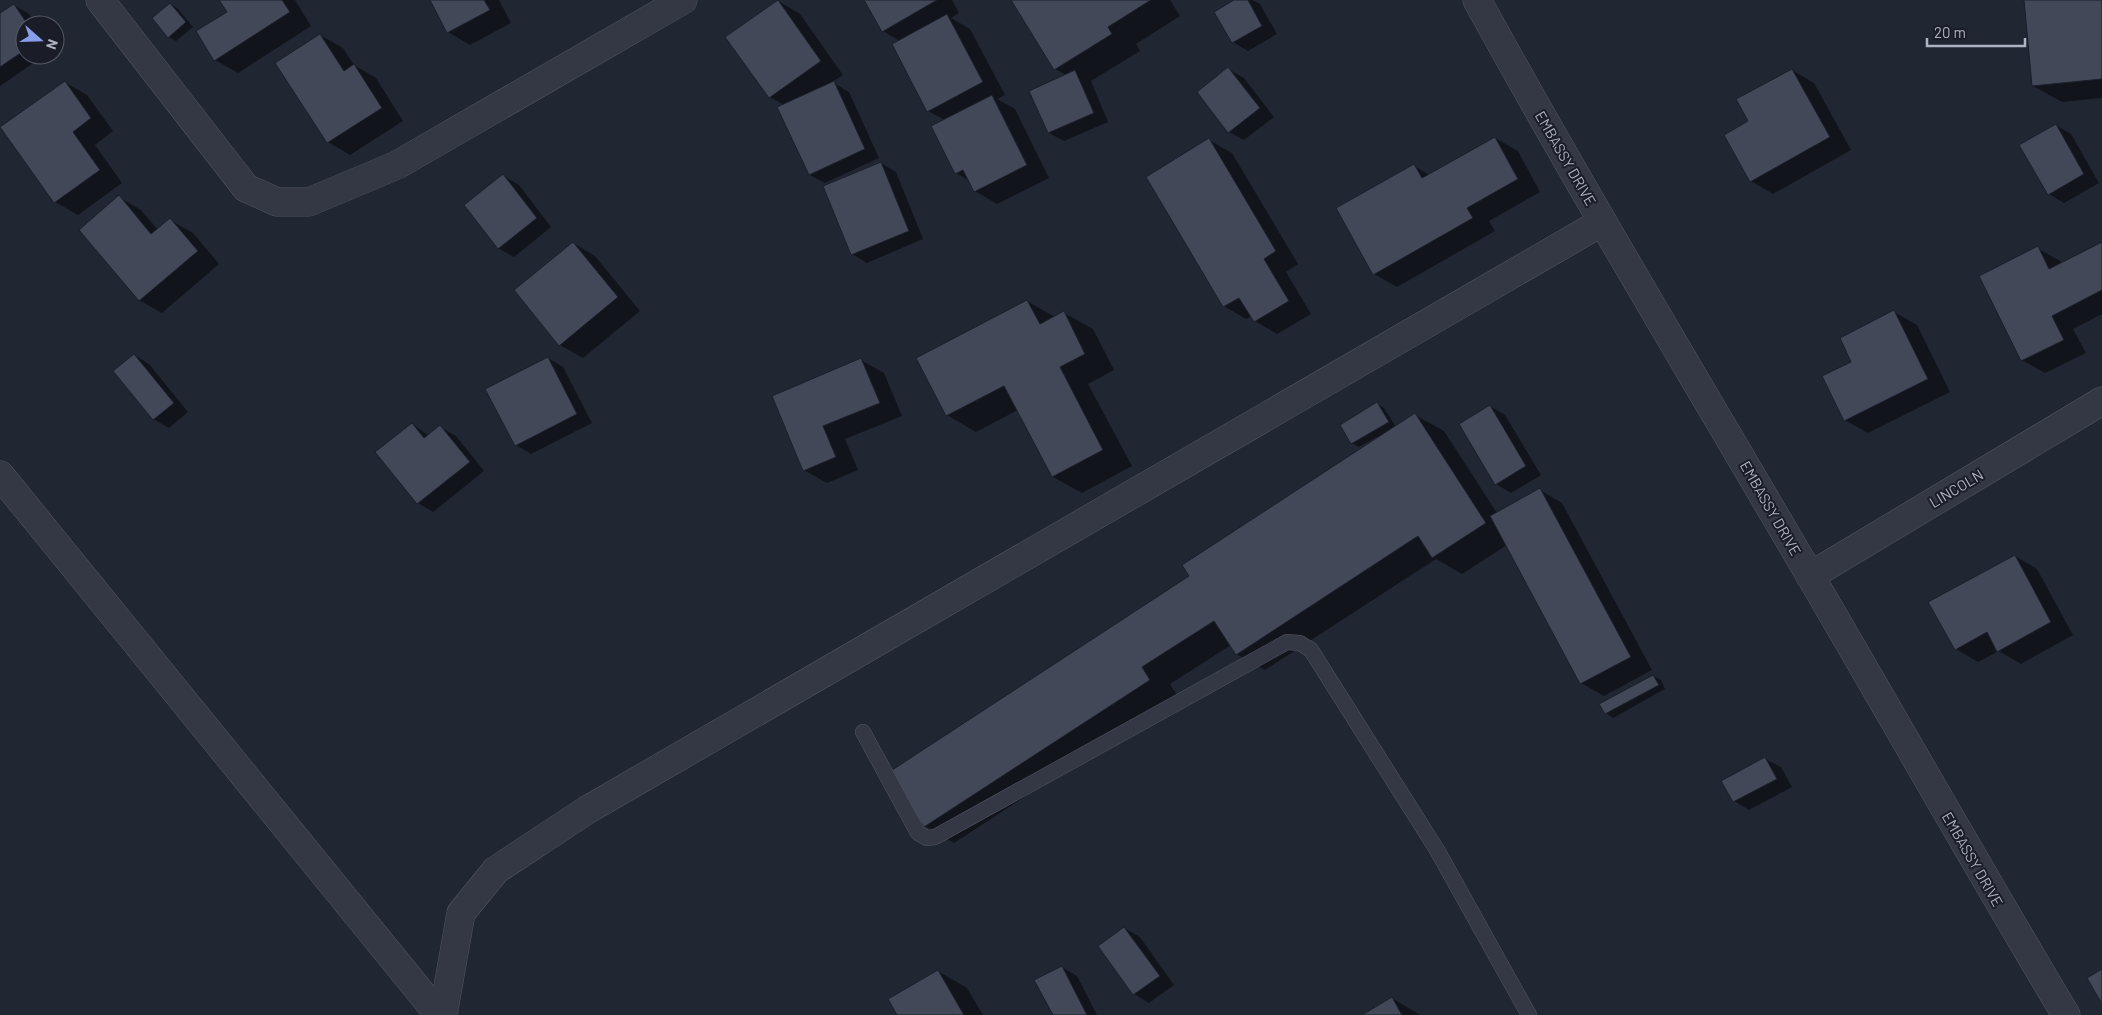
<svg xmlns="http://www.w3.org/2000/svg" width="2102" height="1015" font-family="Barlow,sans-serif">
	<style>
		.shadow { fill: #0007 }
		.building { fill: #424858; stroke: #1c1f2a }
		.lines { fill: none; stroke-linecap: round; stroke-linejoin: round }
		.lane-casing { stroke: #525562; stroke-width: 16 }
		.street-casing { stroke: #525562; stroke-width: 29 }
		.lane { stroke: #343844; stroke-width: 15 }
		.street { stroke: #343844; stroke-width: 28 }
		.labels { text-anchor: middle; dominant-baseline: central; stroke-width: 4; stroke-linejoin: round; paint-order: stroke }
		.street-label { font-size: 15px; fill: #aeb2c1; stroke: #1a1d28 }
	</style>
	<rect width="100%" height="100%" fill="#212633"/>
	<path class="shadow" d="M221 0H295L311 26 238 73 215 60 228 12Z
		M431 0H499L511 23 470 45 448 32Z
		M866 0H952L959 13 951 18 970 29 1005 95 997 99 1015 109 1049 178 997 204 975 191 970 181 956 173 945 120 928 111 900 41 883 31Z
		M1012 0H1170L1180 16 1136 44 1140 51 1091 81 1108 122 1064 141 1049 133 1066 75 1055 69Z
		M1236 0H1252L1260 4 1277 34 1248 51 1233 42Z
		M2025 0H2102V98L2062 102 2033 86Z
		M778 1 800 14 843 75 832 82 849 92 879 158 825 183 810 175 779 108 784 105 770 97 727 37Z
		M171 4 178 9 193 27 176 41 169 37Z
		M14 5 29 14 36 25H25V55H45L0 86V15Z
		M320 35 343 48 354 65 376 78 403 121 350 155 328 142 277 63Z
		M1228 69 1244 78 1274 117 1244 140 1229 132Z
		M1792 70 1814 83 1851 150 1773 194 1751 181 1750 122Z
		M65 82 87 95 113 131 95 145 122 183 78 215 55 202Z
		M2056 125 2071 134 2099 183 2064 203 2049 194Z
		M1495 138 1518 151 1540 192 1489 221 1495 231 1397 287 1374 274 1414 166 1430 175Z
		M1209 140 1232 153 1298 264 1286 272 1311 314 1277 334 1255 321 1252 316 1246 319 1224 306Z
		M881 163 896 172 923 239 867 263 852 254Z
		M504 176 519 185 551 227 514 257 498 248Z
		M119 197 141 210 158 230 170 220 193 233 219 264 162 313 139 300Z
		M573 243 595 256 640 311 583 358 560 345Z
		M2102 244V314L2073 329 2086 353 2045 373 2022 360 2037 248 2060 261 2062 264Z
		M1027 301 1055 317 1064 313 1093 329 1114 370 1088 384 1132 466 1082 493 1053 477 1018 410 976 432 947 415Z
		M1894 312 1917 325 1950 392 1868 433 1845 420 1853 362Z
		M134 355 149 364 188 412 169 428 153 419Z
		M548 358 563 367 592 423 531 454 516 445Z
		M861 360 884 373 902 416 845 439 858 470 827 483 804 470 773 397Z
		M1377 404 1384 408 1396 427 1415 415 1444 431 1497 513 1540 490 1562 503 1652 670 1604 696 1581 683 1507 545 1462 574 1436 559 1265 670 1236 654 1231 645 1170 684 1178 697 954 843 925 826 1191 577 1378 439 1377 437 1359 447 1352 443Z
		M1490 406 1505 415 1541 475 1511 493 1496 484Z
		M412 424 429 436 440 427 456 436 484 471 433 512 418 503 377 452Z
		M2015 556 2037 569 2073 635 2021 664 1999 651 1978 662 1956 649Z
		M1653 676 1661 680 1665 689 1613 718 1606 713Z
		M1765 759 1781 767 1792 787 1749 810 1734 801Z
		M1124 928 1140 937 1174 985 1149 1003 1134 994Z
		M1062 967 1077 976 1097 1015H1054Z
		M938 971 967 988 983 1015H899Z
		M1392 998 1420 1015H1364Z"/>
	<path class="building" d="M219 0H282L290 12 214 61 196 31 227 12Z
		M430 0H484L490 10 447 33Z
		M778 0 821 61 769 98 725 37Z
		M864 0H937L882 32Z
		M1011 0H1151L1108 27 1112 34 1054 70Z
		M1234 0H1248L1262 26 1232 43 1214 12Z
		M2024 0H2102V79L2032 86Z
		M170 3 186 22 168 38 152 18Z
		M14 4 28 25H25V50L0 67V13Z
		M947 14 983 82 927 112 892 44Z
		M320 34 344 71 354 64 382 108 327 143 275 63Z
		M1228 67 1260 108 1228 133 1197 92Z
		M1792 69 1830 137 1750 182 1724 135 1748 121 1736 99Z
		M1075 70 1094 113 1048 133 1029 91Z
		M65 81 91 118 73 132 100 170 54 203 0 127Z
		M834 81 865 149 809 175 777 107Z
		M992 95 1027 165 974 192 963 170 955 174 931 126Z
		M2056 124 2084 174 2048 195 2019 145Z
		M1495 137 1518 179 1467 208 1473 218 1373 275 1336 208 1414 164 1422 178Z
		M1209 138 1276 251 1264 259 1289 301 1254 322 1239 298 1223 307 1146 177Z
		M881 162 909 231 851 255 823 186Z
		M503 174 537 218 498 249 464 205Z
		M119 195 151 234 170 218 198 251 139 301 79 230Z
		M573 242 618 297 559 346 514 290Z
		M2102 242V290L2052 316 2064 340 2021 361 1979 276 2038 246 2049 269Z
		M1027 300 1040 324 1064 311 1085 354 1060 367 1103 450 1052 477 1004 386 946 416 916 358Z
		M1894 310 1928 379 1844 421 1822 376 1851 362 1840 338Z
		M134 354 174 403 153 420 113 371Z
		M548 357 577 414 515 446 485 389Z
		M861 358 880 403 823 426 836 457 803 471 772 396Z
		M1377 402 1389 422 1351 444 1340 425Z
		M1490 405 1526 466 1495 485 1459 424Z
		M1415 413 1486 523 1432 558 1418 536 1236 655 1214 621 1142 667 1150 680 924 827 889 772 1189 576 1182 565Z
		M412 423 424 438 440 425 470 462 417 504 375 452Z
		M1540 488 1631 657 1580 684 1490 516Z
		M2015 555 2051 622 1997 652 1987 632 1955 650 1928 602Z
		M1653 675 1659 685 1605 714 1599 704Z
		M1765 757 1777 779 1733 802 1721 781Z
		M1124 927 1160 976 1133 995 1098 946Z
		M1062 966 1087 1015H1053L1034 980Z
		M2102 969V1004L2087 978Z
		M938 970 964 1015H897L888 999Z
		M1392 997 1402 1015H1362Z"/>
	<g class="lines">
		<g class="lane-casing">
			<path id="lane" d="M863 732 918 833 927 838 935 837 1287 642 1300 643 1311 650 1437 850 1529 1015"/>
		</g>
		<g class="street-casing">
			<path id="street" d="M100 0 246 188 277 202H309L397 165 683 0
				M1477 0C1583 193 1697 382 1808 572 1894 719 1978 868 2066 1015
				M0 475 439 1015
				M1810 576 2102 401
				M443 1015 461 913 496 870 587 810 1602 222"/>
		</g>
		<use href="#lane" class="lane"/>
		<use href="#street" class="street"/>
	</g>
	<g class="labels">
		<g class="street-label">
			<text transform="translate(1566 158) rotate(60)">EMBASSY DRIVE</text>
			<text transform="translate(1956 488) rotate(-31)">LINCOLN</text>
			<text transform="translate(1771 508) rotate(60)">EMBASSY DRIVE</text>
			<text transform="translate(1973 859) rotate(60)">EMBASSY DRIVE</text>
		</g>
	</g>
	<g transform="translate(40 40) rotate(110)"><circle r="24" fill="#1a1d28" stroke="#555965"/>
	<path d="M0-4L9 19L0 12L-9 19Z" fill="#899eeb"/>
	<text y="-8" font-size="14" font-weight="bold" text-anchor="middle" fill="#aeb2c1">N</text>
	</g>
	<path d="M1927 38v8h98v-8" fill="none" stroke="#aeb2c1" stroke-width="2.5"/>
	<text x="1934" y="38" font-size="15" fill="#aeb2c1" stroke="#1a1d28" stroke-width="4" paint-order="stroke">20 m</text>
</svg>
